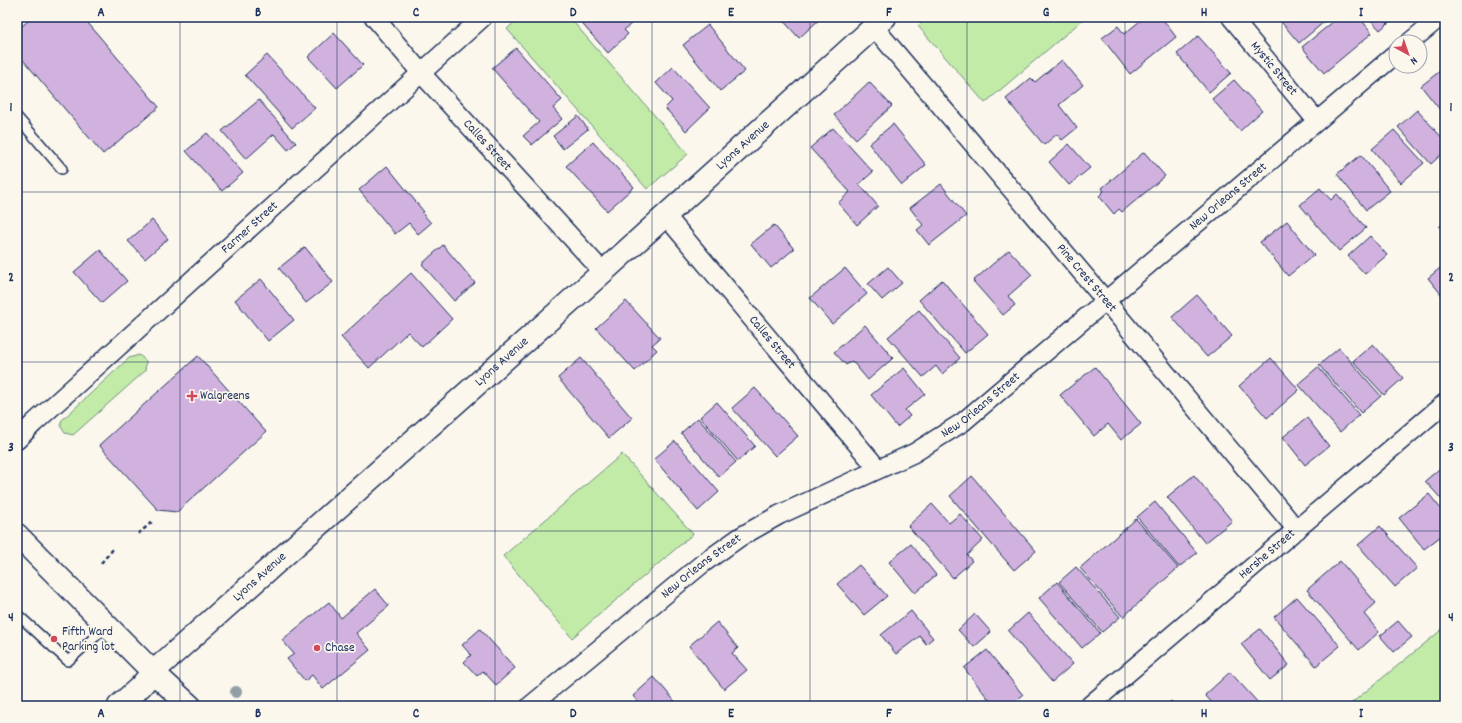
<svg xmlns="http://www.w3.org/2000/svg" width="1462" height="723" font-family="Dekko,sans-serif">
	<style>
		.green { fill: #c2eba7; stroke: #6e8d82 }
		.building { fill: #d1b2df; stroke: #1b2f5e }
		.lines { fill: none; stroke-linecap: round; stroke-linejoin: round }
		.service-casing { stroke: #1b2f5e; stroke-width: 12 }
		.minor-casing { stroke: #1b2f5e; stroke-width: 21 }
		.tertiary-casing { stroke: #1b2f5e; stroke-width: 25 }
		.secondary-casing { stroke: #1b2f5e; stroke-width: 25 }
		.path { stroke: #1b2f5e; stroke-width: 2.5; stroke-dasharray: 4 3; stroke-linecap: butt }
		.service { stroke: #fbf7ec; stroke-width: 9 }
		.minor { stroke: #fbf7ec; stroke-width: 18 }
		.tertiary { stroke: #fbf7ec; stroke-width: 22 }
		.secondary { stroke: #fbf7ec; stroke-width: 22 }
		.tree { fill: #929ea6 }
		.grid { fill: none; stroke: #1b2f5e; stroke-width: 1; stroke-opacity: 0.55 }
		.poi-dot { fill: #d1495b; stroke: #fbf7ec; stroke-width: 1.5 }
		.labels { text-anchor: middle; dominant-baseline: central; stroke-width: 3.5; stroke-linejoin: round; paint-order: stroke }
		.street-label { font-size: 13px; fill: #1b2f5e; stroke: #fbf7ec }
		.poi-label { font-size: 13px; fill: #1b2f5e; stroke: #fbf7ec; text-anchor: start }
		.neatline { fill: none; stroke: #1b2f5e; stroke-width: 1.5 }
		.grid-label { font-size: 13px; text-anchor: middle; font-weight: bold; fill: #1b2f5e }
	</style>
	<rect width="100%" height="100%" fill="#fbf7ec"/>
	<filter id="ink" filterUnits="userSpaceOnUse"><feTurbulence type="fractalNoise" baseFrequency=".025" numOctaves="2"/><feDisplacementMap in="SourceGraphic" scale="8" xChannelSelector="R" yChannelSelector="G"/><feConvolveMatrix kernelMatrix="1 2 1 2 8 2 1 2 1" color-interpolation-filters="sRGB"/></filter>
	<g filter="url(#ink)">
		<path class="green" d="M520 17H569L688 154 647 189 507 29Z
			M928 17H1086L985 103 918 26Z
			M139 355 146 361 145 371 73 435 65 433 61 427V421L129 358Z
			M622 454 693 534 572 638 503 556Z
			M1445 627V706H1348Z"/>
		<path class="building" d="M33 17H83L159 107 103 154 18 54 17 55V30Z
			M576 17H639L624 30 628 34 608 53Z
			M780 17H822L799 38Z
			M1145 17H1161L1176 37 1130 74 1102 38 1118 26 1124 34Z
			M1277 17H1330L1299 43Z
			M1339 17H1359L1372 33 1324 73 1302 47Z
			M1368 17H1395L1380 30Z
			M708 25 745 71 720 91 683 45Z
			M334 33 363 65 337 88 308 57Z
			M1198 36 1231 73 1209 92 1177 54Z
			M516 48 562 100 553 108 562 119 532 145 523 136 539 122 492 68Z
			M267 55 315 108 292 128 245 75Z
			M1062 60 1083 85 1059 105 1077 128 1062 140 1057 134 1044 145 1006 99 1031 78 1035 82Z
			M673 67 710 108 686 131 665 108 672 101 656 83Z
			M1445 67V116L1421 86Z
			M1234 80 1262 111 1240 131 1212 99Z
			M869 82 892 106 856 139 834 115Z
			M259 100 296 143 288 150 274 134 246 159 222 131Z
			M1417 110 1445 141V151L1431 164 1398 127Z
			M578 116 588 129 563 149 553 136Z
			M893 124 926 165 902 185 869 144Z
			M833 128 873 172 859 184 878 206 857 225 838 203 850 192 810 148Z
			M1394 130 1424 163 1401 183 1372 149Z
			M207 133 243 173 222 191 186 151Z
			M593 142 634 187 607 211 566 166Z
			M1069 144 1090 168 1069 185 1049 162Z
			M1144 152 1165 176 1122 212 1119 209 1114 214 1099 196 1104 191 1102 188Z
			M1361 155 1390 191 1366 210 1337 174Z
			M387 166 424 212 422 213 431 223 418 234 409 223 395 234 359 190Z
			M941 184 966 216 929 245 917 230 923 225 910 208Z
			M1320 188 1331 200 1337 194 1366 228 1339 251 1300 205Z
			M152 220 168 239 145 259 128 241Z
			M1287 221 1314 255 1288 276 1260 242Z
			M1445 221V233L1439 227Z
			M774 225 794 249 771 268 751 244Z
			M1370 236 1387 255 1365 274 1348 256Z
			M443 245 475 283 454 301 422 264Z
			M305 247 333 282 306 303 279 268Z
			M100 250 127 281 102 303 74 272Z
			M1009 250 1032 275 1008 296 1015 305 1003 315 973 281Z
			M1445 264V299L1428 278Z
			M888 267 902 283 882 300 868 284Z
			M845 268 867 294 832 324 810 298Z
			M411 273 452 319 422 347 408 332 369 368 341 337Z
			M261 279 294 320 268 341 235 300Z
			M942 280 988 334 965 353 919 300Z
			M1197 295 1232 336 1207 357 1172 317Z
			M626 301 660 338 652 345 657 350 635 371 596 328Z
			M919 310 960 358 942 374 936 366 923 377 888 337Z
			M865 325 893 358 868 380 852 361 846 365 834 352Z
			M1373 344 1403 378 1384 395 1353 361Z
			M1339 348 1381 396 1361 413 1319 365Z
			M198 356 266 432 177 512 158 510 99 445Z
			M581 358 632 418 609 438 558 378Z
			M1271 358 1299 390 1267 418 1239 386Z
			M1095 367 1141 424 1121 440 1108 424 1094 436 1060 395Z
			M1318 367 1359 415 1340 432 1298 384Z
			M904 368 925 394 905 410 910 416 897 427 871 395Z
			M755 388 798 436 775 456 732 408Z
			M717 402 755 446 738 461 700 417Z
			M698 418 736 462 719 477 681 433Z
			M1307 418 1329 446 1305 465 1283 437Z
			M675 441 719 492 698 511 654 459Z
			M1445 464V503L1425 481Z
			M1194 475 1232 521 1205 543 1167 497Z
			M972 476 1036 551 1014 570 950 496Z
			M1429 494 1445 514V533L1424 549 1399 518Z
			M1155 502 1197 553 1179 567 1137 517Z
			M932 504 949 523 960 514 983 540 967 555 972 561 953 578 908 526Z
			M1136 519 1178 568 1123 617 1080 568Z
			M1380 526 1417 568 1395 587 1358 545Z
			M911 544 936 575 915 593 889 562Z
			M1340 561 1376 603 1364 614 1379 632 1359 650 1307 590Z
			M859 565 887 596 864 615 837 584Z
			M1076 567 1120 617 1102 632 1059 582Z
			M1057 582 1100 633 1082 648 1039 598Z
			M375 589 389 606 356 633 370 650 323 689 312 675 305 681 287 659 294 654 282 640 329 602 341 618Z
			M1297 597 1340 646 1316 666 1274 617Z
			M911 611 933 638 926 644 920 636 896 654 881 635Z
			M1028 613 1073 664 1052 682 1008 631Z
			M975 614 991 632 974 647 958 630Z
			M1398 621 1412 637 1394 652 1380 636Z
			M717 622 738 648 732 653 747 670 724 689 689 646Z
			M480 629 515 668 496 685 483 671 477 676 464 662 471 655 462 645Z
			M1260 629 1289 665 1270 680 1241 644Z
			M987 650 1023 695 1009 706H994L964 668Z
			M1230 672 1261 706H1215L1205 695Z
			M654 677 679 706H631L637 701 633 696Z
			M1171 701 1176 706H1165Z"/>
		<g class="lines">
			<g class="service-casing">
				<path id="service" d="M17 117 62 169
					M17 614 68 661 107 626"/>
			</g>
			<g class="minor-casing">
				<g id="minor">
					<path id="s1" d="M374 17 421 73 603 272"/>
					<path id="s2" d="M1231 17 1317 121"/>
					<path id="s3" d="M874 27 1105 300 1297 530"/>
					<path d="M1410 42 1440 17"/>
					<path id="s4" d="M666 216 878 469"/>
					<path id="s5" d="M17 440 34 423 483 17"/>
					<path id="s6" d="M530 706 702 564 740 537 779 515 914 453 963 422 1396 54"/>
					<path id="s7" d="M1089 706 1445 403"/>
				</g>
			</g>
			<g class="tertiary-casing">
				<g id="tertiary">
					<path id="s8" d="M119 706 140 687 153 672 603 272 885 17"/>
				</g>
			</g>
			<g class="secondary-casing">
				<path id="secondary" d="M17 535 153 672 190 706"/>
			</g>
			<path class="path" d="M138 534 152 522
				M101 563 114 548"/>
			<use href="#service" class="service"/>
			<use href="#minor" class="minor"/>
			<use href="#tertiary" class="tertiary"/>
			<use href="#secondary" class="secondary"/>
		</g>
		<circle class="tree" cx="236" cy="692" r="6"/>
	</g>
	<path class="grid" d="M180 17V706M337 17V706M495 17V706M652 17V706M810 17V706M967 17V706M1125 17V706M1282 17V706M17 192H1445M17 362H1445M17 531H1445"/>
	<g class="poi-dot">
		<path d="M190 390h4v4h4v4h-4v4h-4v-4h-4v-4h4z"/>
		<circle cx="54" cy="639" r="4"/>
		<circle cx="317" cy="648" r="4"/>
	</g>
	<g class="labels">
		<g class="street-label">
			<text stroke="none"><textPath href="#s2" startOffset="67">Mystic Street</textPath></text>
			<text stroke="none"><textPath href="#s1" startOffset="171">Calles Street</textPath></text>
			<text stroke="none"><textPath href="#s8" startOffset="839">Lyons Avenue</textPath></text>
			<text stroke="none"><textPath href="#s6" startOffset="869">New Orleans Street</textPath></text>
			<text stroke="none"><textPath href="#s5" startOffset="315">Farmer Street</textPath></text>
			<text stroke="none"><textPath href="#s3" startOffset="329">Pine Crest Street</textPath></text>
			<text stroke="none"><textPath href="#s4" startOffset="165">Calles Street</textPath></text>
			<text stroke="none"><textPath href="#s8" startOffset="515">Lyons Avenue</textPath></text>
			<text stroke="none"><textPath href="#s6" startOffset="545">New Orleans Street</textPath></text>
			<text stroke="none"><textPath href="#s7" startOffset="234">Hershe Street</textPath></text>
			<text stroke="none"><textPath href="#s6" startOffset="221">New Orleans Street</textPath></text>
			<text stroke="none"><textPath href="#s8" startOffset="191">Lyons Avenue</textPath></text>
		</g>
		<g class="poi-label">
			<text x="200" y="396">Walgreens</text>
			<text x="62" y="632">Fifth Ward<tspan x="62" dy="15">Parking lot</tspan></text>
			<text x="325" y="648">Chase</text>
		</g>
	</g>
	<rect width="1462" height="723" fill="none" stroke="#fbf7ec" stroke-width="44"/>
	<g transform="translate(1408 54) rotate(140)"><circle r="19" fill="#fbf7ec" stroke="#a1a7b3"/>
	<path d="M0-3L7 15L0 10L-7 15Z" fill="#d1495b"/>
	<text y="-6" font-size="11" font-weight="bold" text-anchor="middle" fill="#1b2f5e">N</text>
	</g>
	<rect x="22" y="22" width="1418" height="679" class="neatline"/>
	<g class="grid-label">
		<text x="101" y="16">A</text>
		<text x="258" y="16">B</text>
		<text x="416" y="16">C</text>
		<text x="573" y="16">D</text>
		<text x="731" y="16">E</text>
		<text x="889" y="16">F</text>
		<text x="1046" y="16">G</text>
		<text x="1204" y="16">H</text>
		<text x="1361" y="16">I</text>
		<text x="11" y="111">1</text>
		<text x="1451" y="111">1</text>
		<text x="11" y="281">2</text>
		<text x="1451" y="281">2</text>
		<text x="11" y="451">3</text>
		<text x="1451" y="451">3</text>
		<text x="11" y="621">4</text>
		<text x="1451" y="621">4</text>
		<text x="101" y="717">A</text>
		<text x="258" y="717">B</text>
		<text x="416" y="717">C</text>
		<text x="573" y="717">D</text>
		<text x="731" y="717">E</text>
		<text x="889" y="717">F</text>
		<text x="1046" y="717">G</text>
		<text x="1204" y="717">H</text>
		<text x="1361" y="717">I</text>
	</g>
</svg>
